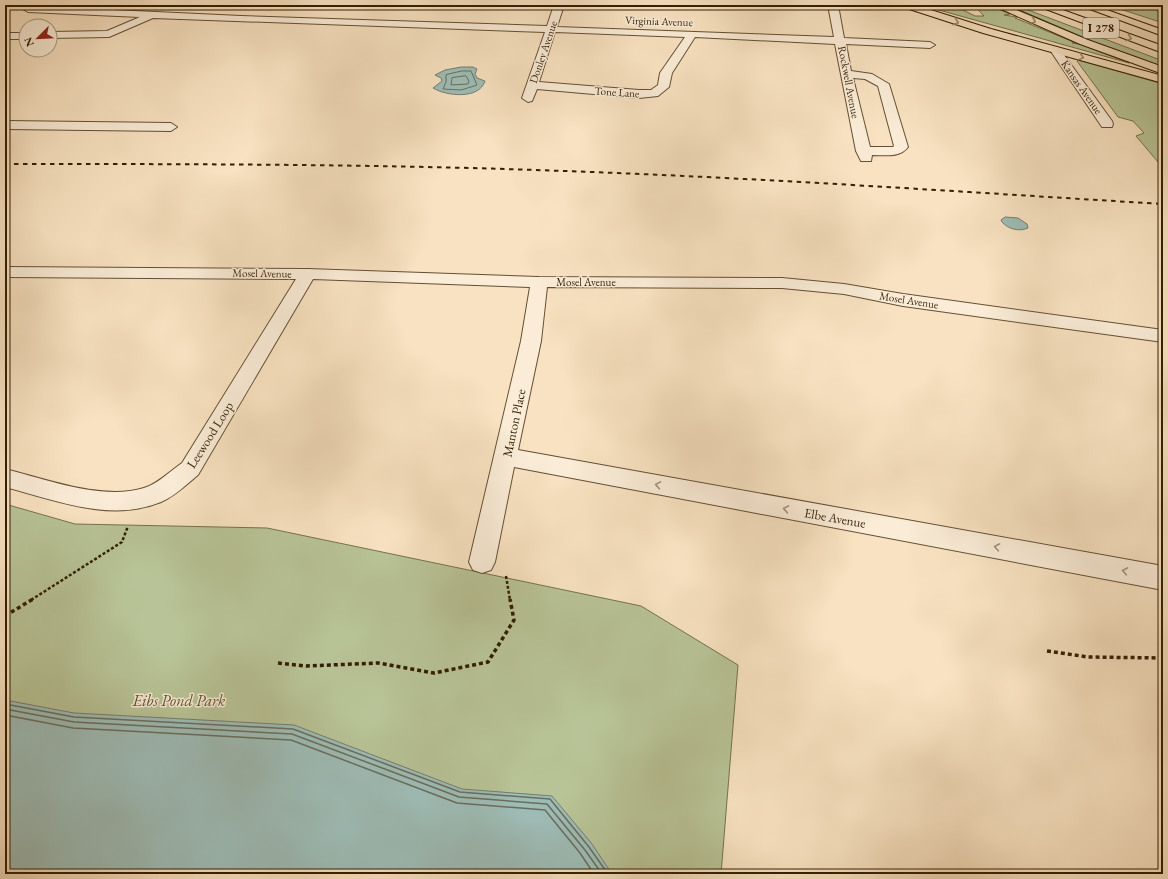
<svg xmlns="http://www.w3.org/2000/svg" width="1168" height="879" font-family="'EB Garamond',serif">
	<style>
		.green { fill: #b8c497; stroke: #75714d; fill-rule: evenodd }
		.water { fill: #9ebdb7; stroke: #737d6f }
		.lines { fill: none; stroke-linecap: round; stroke-linejoin: round }
		.shore-far1 { stroke: #686e5d; stroke-width: 1 }
		.shore { stroke: #686e5d; stroke-width: 1.5 }
		.minor-casing { stroke: #644f32; stroke-width: 2 }
		.major-casing { stroke: #321e03; stroke-width: 2 }
		.highway-casing { stroke: #321e03; stroke-width: 2 }
		.path-far1 { stroke: #321e03; stroke-width: 2.5; stroke-dasharray: 3 2; stroke-linecap: butt }
		.path { stroke: #321e03; stroke-width: 3.5; stroke-dasharray: 4 3; stroke-linecap: butt }
		.minor { fill: #faecd7; fill-rule: evenodd }
		.major { fill: #f8e2c1; fill-rule: evenodd }
		.highway { fill: #f8e2c1; fill-rule: evenodd }
		.rail { stroke: #321e03; stroke-width: 2; stroke-dasharray: 4.5 4.5; stroke-linecap: butt }
		.oneway { stroke: #9f8a6c }
		.oneway2 { stroke: #a08f78 }
		.labels { text-anchor: middle; dominant-baseline: central; stroke-width: 3; stroke-linejoin: round; paint-order: stroke }
		.far-street-label { font-size: 11px; fill: #321e03; stroke: #faecd7 }
		.shield { fill: #faecd7; stroke: #6e5c43; stroke-width: 1 }
		.shield-label { font-size: 12px; font-weight: bold; fill: #321e03 }
		.street-label { font-size: 13px; fill: #321e03; stroke: #faecd7 }
		.near-park-label { font-size: 16px; font-style: italic; fill: #5a502f; stroke: #faecd7 }
	</style>
	<rect width="100%" height="100%" fill="#f8e2c1"/>
	<filter id="stains"><feTurbulence type="fractalNoise" baseFrequency=".005" numOctaves="4"/><feColorMatrix values="0 0 0 0 .2 0 0 0 0 .09 0 0 0 0 .02 0 0 0 .5 -.17"/></filter>
	<radialGradient id="worn" r=".72"><stop offset=".6" stop-color="#630" stop-opacity="0"/><stop offset="1" stop-color="#630" stop-opacity=".3"/></radialGradient>
	<path class="green" d="M921 5H989L1010 14 1004 15 1017 17 1015 18 1076 43H1072L1080 44 1129 63ZM974 5 984 16H975L955 6Z
		M1008 5H1015L1163 61V67L1101 45Z
		M1108 5H1145L1163 13V23Z
		M1078 60 1163 84V168L1136 136 1144 133 1133 121 1118 117 1077 61Z
		M5 504 75 524 267 528 641 606 738 665 721 874H5Z"/>
	<path class="water" d="M461 67H473L477 69 475 74 477 78 485 81C479 100 446 96 433 88L442 81 441 78 435 75 445 70Z
		M1005 217 1018 218 1027 224 1028 228C1019 232 1008 229 1002 222L1001 220Z
		M5 700 74 713 294 725 462 789 552 796 592 844 612 874H5Z"/>
	<g class="lines">
		<path class="shore-far1" d="M462 71H471L477 85 461 90 443 89 446 82V75Z
			M466 76 469 81 468 84 451 85 452 78Z"/>
		<path class="shore" d="M5 704 74 717 293 729 460 792 550 799 589 847 608 874
			M5 709 74 722 292 734 459 797 547 804 585 850 602 874
			M5 715 73 728 291 740 457 803 545 810 580 853 594 874"/>
		<g class="minor-casing">
			<path id="minor" d="M554 5H564L557 27 834 37 828 5H838L844 38 930 42 935 45 930 48 846 44 851 71 872 74 889 84 908 147C900 158 885 155 872 155L871 161H861L856 151 835 44 695 37 672 73 669 87 658 96 639 98 537 89 532 101 528 102 522 98 545 32 153 18 109 37 50 38V32L107 31 140 17 28 12 23 9 28 6 241 16 547 26ZM555 32 685 37 660 73 658 85 651 90H639L539 82ZM853 78 865 79 878 86 894 146 893 147H870Z
				M5 33H26V39H5Z
				M1055 47 1059 48 1112 121 1113 124 1112 127H1102L1050 50Z
				M5 121 171 123 177 127 171 131 5 129Z
				M5 267 308 269 539 277 782 278 844 284 903 294 1163 330V342L903 306 844 294 782 288 547 287 541 341 518 450 1163 566V590L514 467 495 562 491 570 482 573 473 570 469 562 521 341 530 287 313 279 198 475C186 485 175 496 161 502 110 523 55 500 5 487V469C46 479 102 501 144 488 158 484 170 471 182 463L296 279 5 277Z"/>
		</g>
		<g class="major-casing">
			<path id="major" d="M901 5H915L991 29 1163 76V83L983 33 903 7Z
				M1152 5H1163V11Z"/>
		</g>
		<g class="highway-casing">
			<path id="highway" d="M992 5H1005L1088 40 1163 67V74L1080 44Z
				M1035 5H1049L1163 46V53Z
				M1079 5H1093L1163 30V36Z"/>
		</g>
		<path class="path-far1" d="M506 576 510 600
			M31 600 122 542 128 526"/>
		<path class="path" d="M5 616 33 599
			M1047 651 1088 657 1163 658
			M278 663 306 666 378 663 434 673 488 662 514 620 510 599"/>
		<use href="#minor" class="minor"/>
		<use href="#major" class="major"/>
		<use href="#highway" class="highway"/>
		<path class="rail" d="M5 164C191 164 378 164 564 171 764 178 963 192 1163 204"/>
	</g>
	<defs><path id="oneway-chevron" d="M-2-3.5L2.5 0L-2 3.5" fill="none" stroke-width="1.6" stroke-linecap="round" stroke-linejoin="round"/></defs>
	<g class="oneway">
		<use href="#oneway-chevron" transform="translate(1033 21) rotate(23)"/>
		<use href="#oneway-chevron" transform="translate(956 22) rotate(18)"/>
		<use href="#oneway-chevron" transform="translate(1129 38) rotate(20)"/>
		<use href="#oneway-chevron" transform="translate(1081 57) rotate(15)"/>
	</g>
	<g class="oneway2">
		<use href="#oneway-chevron" transform="translate(658 485) rotate(-170)"/>
		<use href="#oneway-chevron" transform="translate(786 509) rotate(-170)"/>
		<use href="#oneway-chevron" transform="translate(997 547) rotate(-170)"/>
		<use href="#oneway-chevron" transform="translate(1125 571) rotate(-170)"/>
	</g>
	<g class="labels">
		<g class="far-street-label">
			<text transform="translate(659 21) rotate(2)">Virginia Avenue</text>
			<text transform="translate(543 52) rotate(-71)">Donley Avenue</text>
			<text transform="translate(849 82) rotate(79)">Rockwell Avenue</text>
			<text transform="translate(1082 87) rotate(55)">Kansas Avenue</text>
			<text transform="translate(617 92) rotate(4)">Tone Lane</text>
			<text transform="translate(262 273) rotate(1)">Mosel Avenue</text>
			<text x="586" y="282">Mosel Avenue</text>
			<text transform="translate(909 300) rotate(9)">Mosel Avenue</text>
		</g>
		<rect class="shield" x="1083" y="18" width="36" height="20" rx="3"/>
		<g class="shield-label">
			<text x="1101" y="28">I 278</text>
		</g>
		<g class="street-label">
			<text transform="translate(514 423) rotate(-78)">Manton Place</text>
			<text transform="translate(210 435) rotate(-58)">Leewood Loop</text>
			<text transform="translate(835 518) rotate(10)">Elbe Avenue</text>
		</g>
		<g class="near-park-label">
			<text x="179" y="700">Eibs Pond Park</text>
		</g>
	</g>
	<rect width="1168" height="879" fill="none" stroke="#f8e2c1" stroke-width="20"/>
	<rect x="6" y="6" width="1156" height="867" fill="none" stroke="#321e03" stroke-width="2"/>
	<rect x="10" y="10" width="1148" height="859" fill="none" stroke="#321e03"/>
	<g transform="translate(38 38) rotate(246)"><circle r="19" fill="#faecd7" stroke="#aa9a82"/>
	<path d="M0-3L7 15L0 10L-7 15Z" fill="#8f2418"/>
	<text y="-6" font-size="11" font-weight="bold" text-anchor="middle" fill="#321e03">N</text>
	</g>
	<rect width="100%" height="100%" filter="url(#stains)"/>
	<rect width="100%" height="100%" fill="url(#worn)"/>
</svg>
